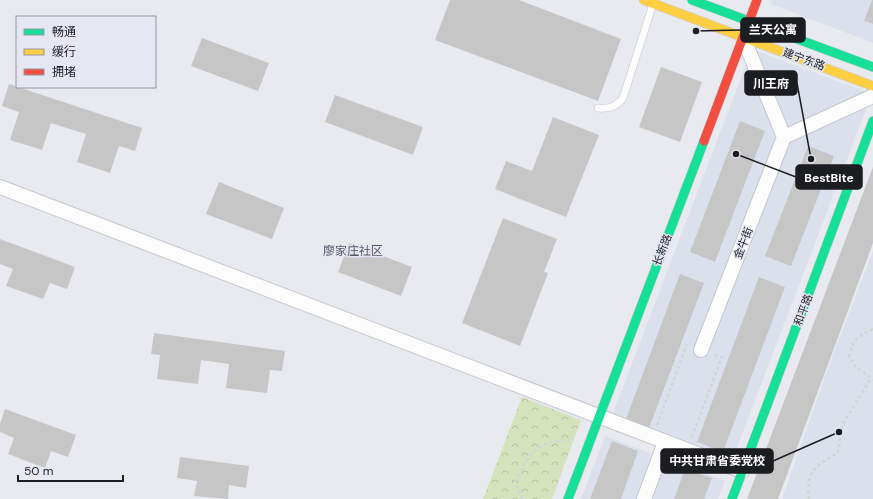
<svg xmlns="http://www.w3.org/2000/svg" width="873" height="499" font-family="'DM Sans','Noto Sans SC',sans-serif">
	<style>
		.built { fill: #dce0ed }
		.park { fill: url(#park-crowns) }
		.building { fill: #c7c6c7 }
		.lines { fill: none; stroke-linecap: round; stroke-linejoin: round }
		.lane-casing { stroke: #c4c6cb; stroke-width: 8 }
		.street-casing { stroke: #c4c6cb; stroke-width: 16 }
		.fast-casing { stroke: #c4c6cb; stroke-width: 10 }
		.slow-casing { stroke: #c4c6cb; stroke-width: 10 }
		.jam-casing { stroke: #c4c6cb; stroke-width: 10 }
		.path { stroke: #d3d4d6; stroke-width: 2.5; stroke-dasharray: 3 3; stroke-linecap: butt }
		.lane { stroke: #fcfcfd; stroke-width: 7 }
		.street { stroke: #fcfcfd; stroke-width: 14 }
		.fast { stroke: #16e098; stroke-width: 9 }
		.slow { stroke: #ffcf43; stroke-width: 9 }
		.jam { stroke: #f24e42; stroke-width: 9 }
		.labels { text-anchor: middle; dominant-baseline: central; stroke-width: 3; stroke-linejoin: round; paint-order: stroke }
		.street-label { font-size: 11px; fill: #1c1d21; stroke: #e5e8f3 }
		.neighbourhood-label { font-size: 12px; fill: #555860; stroke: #e5e8f3 }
		.leader { fill: none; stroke: #1c1d21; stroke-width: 1.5 }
		.callout-dot { fill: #1c1d21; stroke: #e5e8f3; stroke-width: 1.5 }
		.callout { fill: #1c1d21; stroke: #1c1d21; stroke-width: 1.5 }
		.callout-label { font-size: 12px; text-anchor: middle; font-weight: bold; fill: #fff }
	</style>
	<defs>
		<pattern id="park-crowns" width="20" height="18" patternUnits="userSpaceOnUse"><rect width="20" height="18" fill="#d5e3bd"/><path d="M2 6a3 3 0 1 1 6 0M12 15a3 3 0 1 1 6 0" fill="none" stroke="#b6c2a2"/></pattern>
	</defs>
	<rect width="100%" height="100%" fill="#e8eaf0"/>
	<path class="built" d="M772 0H873V43L771 4Z
		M752 49 872 94 733 458 613 413Z
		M873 251V499H782L829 365Z
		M605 436 725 481 718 499H581Z"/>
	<path class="park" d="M522 397 581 420 552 499H483Z"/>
	<path class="building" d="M450 0H519L621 39 598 101 435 40Z
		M872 0H873V24L864 21Z
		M202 38 269 63 258 91 191 66Z
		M661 67 702 82 680 142 639 127Z
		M9 84 142 128 135 151 119 146 110 173 77 162 86 134 51 123 42 150 10 140 19 112 2 106Z
		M335 95 423 127 413 155 325 122Z
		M553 117 599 135 566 217 495 189 506 161 532 171Z
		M740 121 765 131 715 262 690 252Z
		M808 146 834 156 791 266 765 256Z
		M873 167V243L778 499H747Z
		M219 182 284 208 272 239 206 214Z
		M503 218 557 239 544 272 548 273 520 346 462 323Z
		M0 239 75 267 67 289 50 283 43 299 6 286 13 269 0 264Z
		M349 243 412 267 401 296 338 272Z
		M680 274 704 283 649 428 626 419Z
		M759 277 785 287 723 452 697 442Z
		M154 333 285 351 282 371 270 370 267 393 226 388 229 364 201 360 198 384 157 379 160 355 151 354Z
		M5 409 76 435 68 457 51 451 45 468 8 454 14 438 0 432V424Z
		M612 441 638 451 621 499H590Z
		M180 457 249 466 246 488 229 485 228 499 194 496 197 481 177 478Z
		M685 469 712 478 704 499H674Z"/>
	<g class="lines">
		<g class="lane-casing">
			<path id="lane" d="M598 108C609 109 616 107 623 98L653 4"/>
		</g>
		<g class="street-casing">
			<path id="street" d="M784 137 873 96
				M0 187 742 471
				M701 350 784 137 743 37
				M644 499 665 442"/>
		</g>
		<g class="fast-casing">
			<path id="fast" d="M692 0 873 67
				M568 499 704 141
				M732 499 873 121"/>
		</g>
		<g class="slow-casing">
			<path id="slow" d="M644 0 873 86"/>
		</g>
		<g class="jam-casing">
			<path id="jam" d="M704 141 757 0"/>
		</g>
		<path class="path" d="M873 329C859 335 851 342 849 357L855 366 873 380
			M657 425 687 344
			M692 437 722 357 712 354
			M522 499C521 493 516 488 516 481 517 477 521 471 523 467 534 444 550 440 574 440
			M809 499C805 472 816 465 838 453L842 425 870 380"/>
		<use href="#lane" class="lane"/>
		<use href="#street" class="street"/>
		<use href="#fast" class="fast"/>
		<use href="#slow" class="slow"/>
		<use href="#jam" class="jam"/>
	</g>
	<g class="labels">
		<g class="street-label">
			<text transform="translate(804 59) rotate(20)">建宁东路</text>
			<text transform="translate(743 243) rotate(-69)">金牛街</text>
			<text transform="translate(662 250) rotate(-69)">长新路</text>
			<text transform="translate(803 310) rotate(-70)">和平路</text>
		</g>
		<g class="neighbourhood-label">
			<text x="353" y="251">廖家庄社区</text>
		</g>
	</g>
	<path class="leader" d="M696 31L741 30M811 159L797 83M736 154L796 177M839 432L773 461"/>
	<g class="callout-dot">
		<circle cx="696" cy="31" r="4"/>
		<circle cx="811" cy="159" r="4"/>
		<circle cx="736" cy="154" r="4"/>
		<circle cx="839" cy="432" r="4"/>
	</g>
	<g class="callout">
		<rect x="741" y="18" width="64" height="24" rx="4"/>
		<rect x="745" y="71" width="52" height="24" rx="4"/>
		<rect x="796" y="165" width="66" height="24" rx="4"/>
		<rect x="661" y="449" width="112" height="24" rx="4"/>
	</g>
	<g class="callout-label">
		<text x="773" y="34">兰天公寓</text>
		<text x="771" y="88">川王府</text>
		<text x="829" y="182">BestBite</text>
		<text x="717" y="465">中共甘肃省委党校</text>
	</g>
	<rect x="16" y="16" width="140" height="72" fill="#e5e8f3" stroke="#95979f"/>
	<rect x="24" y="29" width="20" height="6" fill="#16e098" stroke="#95979f"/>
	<text x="52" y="36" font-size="12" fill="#1c1d21">畅通</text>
	<rect x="24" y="49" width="20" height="6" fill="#ffcf43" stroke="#95979f"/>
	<text x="52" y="56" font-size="12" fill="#1c1d21">缓行</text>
	<rect x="24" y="69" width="20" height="6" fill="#f24e42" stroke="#95979f"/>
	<text x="52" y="76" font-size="12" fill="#1c1d21">拥堵</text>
	<path d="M18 475v6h105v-6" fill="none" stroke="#1c1d21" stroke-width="2"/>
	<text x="24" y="475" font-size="12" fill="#1c1d21" stroke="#e5e8f3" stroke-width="3" paint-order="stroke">50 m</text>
</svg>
